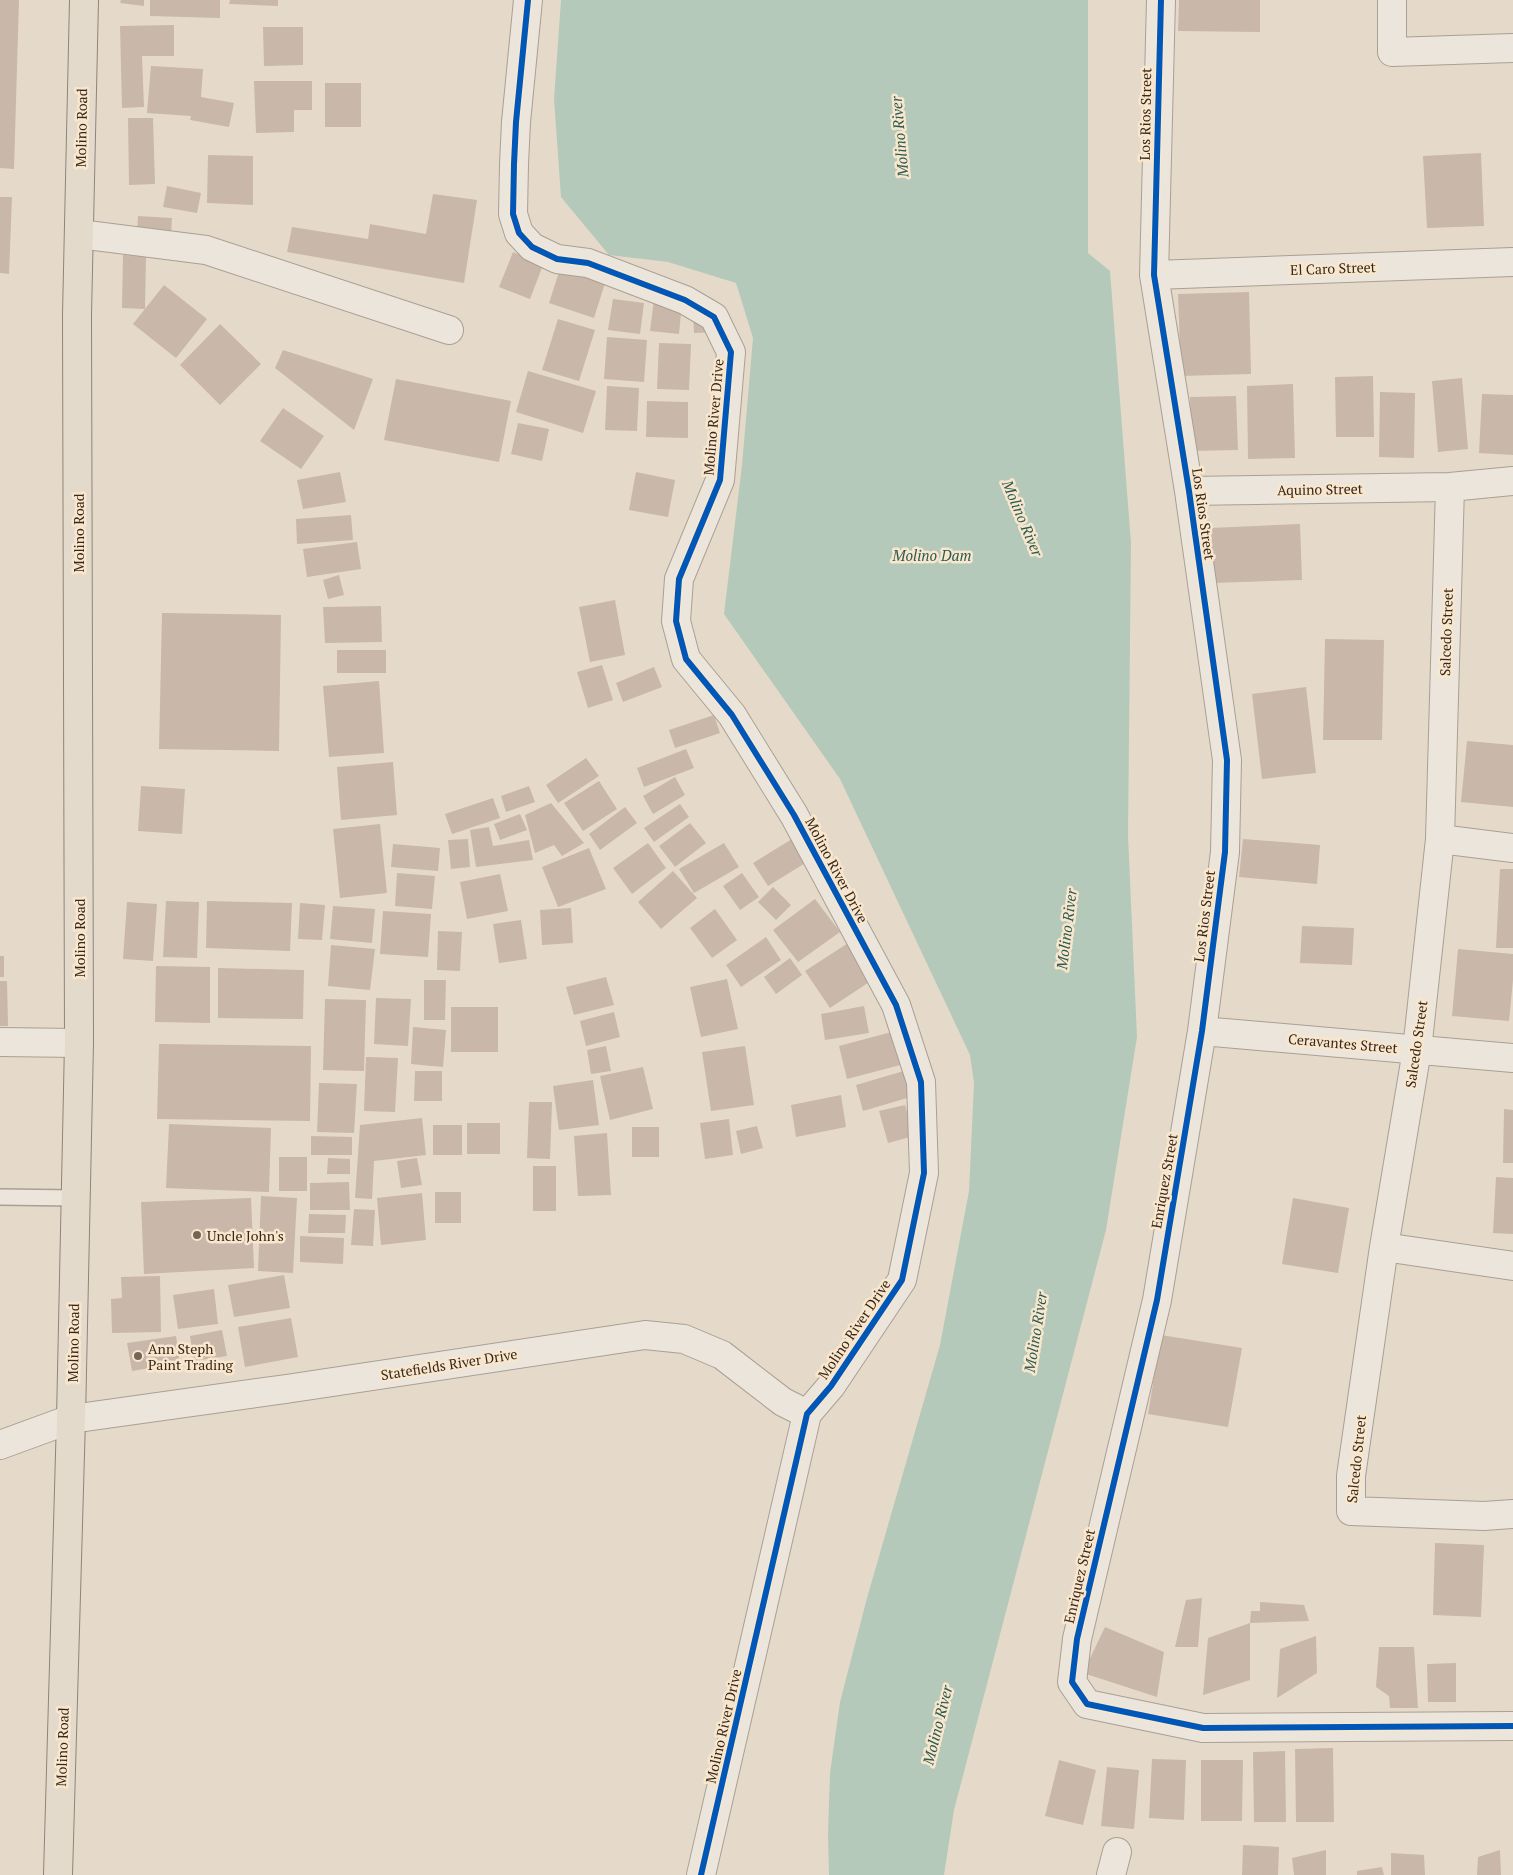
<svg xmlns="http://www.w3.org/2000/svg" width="1513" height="1875" font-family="'PT Serif',serif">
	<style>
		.water { fill: #b5c9ba }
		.building { fill: #c9b7aa }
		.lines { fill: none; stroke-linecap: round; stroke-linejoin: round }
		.service-casing { stroke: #aa9f93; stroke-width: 18 }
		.minor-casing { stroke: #aa9f93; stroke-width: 30 }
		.tertiary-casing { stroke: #aa9f93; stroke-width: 30 }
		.primary-casing { stroke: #8f847a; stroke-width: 30 }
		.service { stroke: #ece5db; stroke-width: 15 }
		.minor { stroke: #ece5db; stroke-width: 28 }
		.tertiary { stroke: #ece5db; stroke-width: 28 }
		.primary { stroke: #e4dacc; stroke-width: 28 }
		.cycleway-casing { stroke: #f8e7cd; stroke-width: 9 }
		.cycleway { stroke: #0057b8; stroke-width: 6 }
		.poi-dot { fill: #756558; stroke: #f8e7cd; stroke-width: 2 }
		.labels { text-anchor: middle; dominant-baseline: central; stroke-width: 5; stroke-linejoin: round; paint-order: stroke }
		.street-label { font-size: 14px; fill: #38261b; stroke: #f8e7cd }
		.poi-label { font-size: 14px; fill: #38261b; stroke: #f8e7cd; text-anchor: start }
		.water-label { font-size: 15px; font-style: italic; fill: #295951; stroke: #f8e7cd }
	</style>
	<rect width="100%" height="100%" fill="#e5dac9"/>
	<path class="water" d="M561 0H1088V253L1110 271 1131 543 1128 835 1137 1037 1106 1230 954 1810 944 1875H829L828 1834 830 1773 840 1702 867 1598 940 1345 969 1191 974 1083 970 1055 840 779 724 614 742 465 753 338 736 283 668 262 609 255 561 197 554 99Z"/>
	<path class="building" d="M0 0H19L14 169 0 168Z
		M121 0H144V6L120 3Z
		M150 0H220V18L150 16Z
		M230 0H278V6L229 4Z
		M1179 0H1260V32L1178 31Z
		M174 25V56H142L144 107 122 108 120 26Z
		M263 27H303V65L264 66Z
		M151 66 203 69 201 97 234 103 229 127 190 120 191 116 147 113Z
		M254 81H312V110H294V132L256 133Z
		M325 83H361V127H325Z
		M128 118H153L155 184 129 185Z
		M1481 153 1484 226 1427 228 1423 156Z
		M208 155 253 156V205L207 203Z
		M167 186 201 193 197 213 163 207Z
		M433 194 477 200 464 283 287 252 292 227 368 239 370 224 426 234Z
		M0 197H12L9 274 0 273Z
		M138 216 172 218 171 234 137 233Z
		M513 252 543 265 530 299 499 287Z
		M123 255 146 256 145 309 122 308Z
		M560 269 605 283 594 318 549 303Z
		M164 285 207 319 176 358 133 324Z
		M1249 292 1251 374 1181 376 1178 294Z
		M613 299 644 303 640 334 608 330Z
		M654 299 682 303 679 334 650 331Z
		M693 312 716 332 694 333Z
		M558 319 595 330 579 381 542 370Z
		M220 324 261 364 220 405 180 365Z
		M607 337 647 340 644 382 604 379Z
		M659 343 691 344 689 390 657 389Z
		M283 350 373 379 354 430 275 368Z
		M528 371 596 391 583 433 516 412Z
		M1373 376 1374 437H1336L1335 377Z
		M1462 378 1468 449 1438 452 1432 381Z
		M396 379 511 401 499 462 384 440Z
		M1293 384 1295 458 1248 459 1247 386Z
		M607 386 639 388 637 431 605 430Z
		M1380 392 1415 393 1414 458 1379 457Z
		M1482 394 1513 395V455L1479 453Z
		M1236 396 1238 450 1192 451 1190 397Z
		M647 401 688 402V438L646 437Z
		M283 408 324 436 301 469 260 441Z
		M518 423 549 429 542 461 511 454Z
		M340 472 346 502 303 509 297 480Z
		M636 472 675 480 668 517 629 510Z
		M351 515 353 540 297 544 296 519Z
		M1300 524 1302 580 1214 583 1211 528Z
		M357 542 361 569 307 577 303 549Z
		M339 575 344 595 328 599 323 580Z
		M615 600 625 655 590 662 579 607Z
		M381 606 382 642 325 643 323 607Z
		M162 613 281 615 279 751 159 749Z
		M1325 639 1384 640 1382 740H1323Z
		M337 650H386V673H337Z
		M602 665 613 700 588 708 577 672Z
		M654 667 662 687 623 702 616 683Z
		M379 681 384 753 329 757 323 686Z
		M1306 687 1316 773 1262 779 1252 694Z
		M714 715 720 733 675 748 669 730Z
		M1467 741 1513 745V807L1461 802Z
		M686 749 694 768 644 787 637 768Z
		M586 758 599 776 558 803 546 785Z
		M393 762 397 815 341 820 337 767Z
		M675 777 685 795 653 814 643 796Z
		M599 781 617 809 583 831 564 803Z
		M141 786 185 789 182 834 138 831Z
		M529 786 535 802 506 812 501 796Z
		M493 798 500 818 452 834 445 814Z
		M551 803 584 843 562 856 554 845 535 853 525 815Z
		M680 804 689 817 654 842 644 828Z
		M625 807 637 823 600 850 589 834Z
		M520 814 527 830 500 840 494 824Z
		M690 823 706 843 675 867 659 846Z
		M380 824 387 893 340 898 333 829Z
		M489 827 493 846 529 840 533 860 476 867 470 830Z
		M468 839 470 867 451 869 448 840Z
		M792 839 807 862 768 886 753 863Z
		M1243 839 1320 845 1317 884 1239 877Z
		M648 843 666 868 632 894 613 868Z
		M724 843 739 867 694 893 679 869Z
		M393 844 440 848 438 871 391 867Z
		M589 848 606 889 558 907 542 867Z
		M1500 869H1513V948H1496Z
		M673 871 697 898 661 929 638 902Z
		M397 873 435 876 432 909 395 906Z
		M742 873 759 897 740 910 723 886Z
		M500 874 508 911 467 919 460 882Z
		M773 887 791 905 776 920 758 902Z
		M815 899 840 932 798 962 773 930Z
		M166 901 199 902 197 958 163 957Z
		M207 901 292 903 290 951 206 948Z
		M127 902 157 904 153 961 123 959Z
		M300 903 325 905 322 940 298 939Z
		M333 906 375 909 372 943 330 939Z
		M571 908 573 943 542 945 540 910Z
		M715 909 737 940 712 958 690 928Z
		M383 911 431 914 428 957 380 954Z
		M521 920 527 959 499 963 493 924Z
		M1302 926 1354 928 1352 965 1300 963Z
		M438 931 462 932 460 971 437 970Z
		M859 936 883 973 830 1008 805 971Z
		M766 937 781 960 741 987 726 965Z
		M331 945 375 949 370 990 328 986Z
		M1458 949 1513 954V980L1509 1021 1452 1016Z
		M0 956H4V977H0Z
		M790 958 802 975 776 994 764 977Z
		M156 966 210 967V1023L155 1022Z
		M218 968 304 970 303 1019 218 1018Z
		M606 977 614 1005 574 1015 566 987Z
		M727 979 738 1029 701 1037 690 987Z
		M424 980H446L445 1020H424Z
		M0 981H7L8 1026H0Z
		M376 998 411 999 408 1046 374 1044Z
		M325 999 366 1000 364 1071 323 1070Z
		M864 1006 869 1033 825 1040 821 1014Z
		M451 1007H498V1052H451Z
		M614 1012 620 1037 586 1046 580 1021Z
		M413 1027 446 1030 443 1067 411 1064Z
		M899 1030 908 1063 847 1079 839 1046Z
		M159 1044 311 1046 310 1121 157 1119Z
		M606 1046 611 1071 591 1074 587 1050Z
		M745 1046 754 1105 711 1111 702 1052Z
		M366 1057 398 1058 395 1112 364 1111Z
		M643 1067 653 1109 610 1120 600 1076Z
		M907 1070 914 1096 863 1111 856 1085Z
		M415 1071H442V1101H414Z
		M593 1080 599 1125 559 1130 553 1086Z
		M319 1083 357 1084 354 1133 317 1132Z
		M841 1095 846 1127 796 1137 791 1105Z
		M529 1102H552L550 1159 527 1158Z
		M905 1105 914 1136 888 1143 879 1111Z
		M1504 1109 1513 1110V1163H1503Z
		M422 1118 426 1155 374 1161 372 1199 355 1198 360 1125Z
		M729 1119 733 1155 705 1159 700 1123Z
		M467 1123H500V1154H467Z
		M169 1124 271 1128 269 1192 166 1188Z
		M433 1125H462V1155H433Z
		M757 1126 763 1148 741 1154 736 1131Z
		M632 1127H659V1157H632Z
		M607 1133 611 1195 578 1196 574 1136Z
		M311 1136 352 1137V1155H311Z
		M279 1157H307V1191H279Z
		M328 1158 350 1159V1174H327Z
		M417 1158 422 1185 401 1188 397 1161Z
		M533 1166H556V1211H533Z
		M1496 1177 1513 1178V1234L1493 1233Z
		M349 1182 350 1210H310V1183Z
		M435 1192H461V1223H435Z
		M422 1193 426 1240 381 1245 377 1198Z
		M261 1196 297 1198 293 1273 258 1271Z
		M251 1198 254 1268 144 1274 141 1202Z
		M1293 1198 1349 1208 1338 1273 1282 1264Z
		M354 1209 375 1210 373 1246 351 1245Z
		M309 1214 346 1215 345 1233H308Z
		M300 1236 344 1238 343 1264 300 1262Z
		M284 1275 290 1308 234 1317 228 1285Z
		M160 1276 161 1332 112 1333 111 1299 122 1298 121 1277Z
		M214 1289 218 1324 178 1329 173 1295Z
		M291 1318 298 1357 245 1367 238 1327Z
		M222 1330 227 1356 194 1361 190 1336Z
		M1161 1335 1242 1348 1228 1427 1148 1414Z
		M176 1336 180 1363 132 1371 127 1343Z
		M1435 1543 1484 1545 1481 1617 1433 1615Z
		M1202 1598 1198 1647H1175L1186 1600Z
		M1260 1602 1304 1605 1309 1621 1250 1623 1251 1611H1260Z
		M1250 1623V1680L1203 1695 1208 1638Z
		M1105 1627 1164 1652 1157 1697 1083 1673Z
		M1316 1636 1317 1673 1277 1698 1280 1649Z
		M1379 1647H1414L1418 1708H1390L1389 1696 1376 1687Z
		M1456 1663V1702H1428L1427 1664Z
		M1333 1748 1334 1822H1296L1295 1749Z
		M1285 1751 1286 1822H1254L1253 1752Z
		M1152 1759 1186 1760 1184 1820 1149 1818Z
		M1059 1760 1096 1770 1083 1825 1045 1816Z
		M1201 1760H1243L1242 1821H1201Z
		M1107 1767 1139 1770 1134 1829 1101 1826Z
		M1243 1845 1279 1847 1278 1875H1242Z
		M1326 1850V1875H1294L1292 1858Z
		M1500 1850 1501 1875H1477L1478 1857Z
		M1391 1853 1424 1855 1425 1875H1391Z
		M1382 1867 1384 1875H1357V1871Z"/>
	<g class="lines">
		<g class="service-casing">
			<path id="service" d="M0 1197 76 1198"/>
		</g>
		<g class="minor-casing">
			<path id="minor" d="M1161 0 1154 275 1189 491 1227 760 1225 852 1202 1031 1157 1300 1077 1639 1072 1682 1087 1704 1203 1728 1513 1726
				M1392 0V52L1513 48
				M79 234 206 250 449 330
				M1154 275 1513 262
				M1189 491 1450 487 1513 481
				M1440 839 1513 848
				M1202 1031 1513 1058
				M0 1042 79 1043
				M1384 1247 1417 1050 1440 839 1450 487
				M1513 1266 1384 1247 1351 1476V1511L1484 1516 1513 1514
				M0 1445 71 1419
				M1111 1875 1117 1852"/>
		</g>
		<g class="tertiary-casing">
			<path id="tertiary" d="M528 0 516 122 514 164 513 214 519 233 532 247 557 259 588 263 685 300 714 317 731 352 720 480 679 579 676 621 686 659 732 715 794 815 896 1005 921 1082 924 1173 902 1280 831 1386 807 1414 701 1875
				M71 1419 286 1389 645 1335 684 1339 722 1355 783 1402 807 1414"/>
		</g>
		<g class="primary-casing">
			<path id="primary" d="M58 1875 71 1419 79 1043 77 315 84 0"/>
		</g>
		<use href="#service" class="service"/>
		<use href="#minor" class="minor"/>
		<use href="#tertiary" class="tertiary"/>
		<use href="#primary" class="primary"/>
		<g class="cycleway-casing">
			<path id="cycleway" d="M528 0 516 122 514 164 513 214 519 233 532 247 557 259 588 263 685 300 714 317 731 352 720 480 679 579 676 621 686 659 732 715 794 815 896 1005 921 1082 924 1173 902 1280 831 1386 807 1414 701 1875
				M1161 0 1154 275 1189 491 1227 760 1225 852 1202 1031 1157 1300 1077 1639 1072 1682 1087 1704 1203 1728 1513 1726"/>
		</g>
		<use href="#cycleway" class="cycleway"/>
	</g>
	<g class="poi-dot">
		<circle cx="197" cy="1235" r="5"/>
		<circle cx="138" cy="1356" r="5"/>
	</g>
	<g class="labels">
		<g class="street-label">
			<text transform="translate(1145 114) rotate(-89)">Los Rios Street</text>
			<text transform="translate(81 128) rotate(-89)">Molino Road</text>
			<text transform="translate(1333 268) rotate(-2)">El Caro Street</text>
			<text transform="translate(713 417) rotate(-85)">Molino River Drive</text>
			<text transform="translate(1320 489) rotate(-1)">Aquino Street</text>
			<text transform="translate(1204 514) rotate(82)">Los Rios Street</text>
			<text transform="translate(78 533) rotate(-90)">Molino Road</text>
			<text transform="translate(1446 632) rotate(-88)">Salcedo Street</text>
			<text transform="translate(837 870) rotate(62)">Molino River Drive</text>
			<text transform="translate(1204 916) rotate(-83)">Los Rios Street</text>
			<text transform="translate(79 938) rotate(-90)">Molino Road</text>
			<text transform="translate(1343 1043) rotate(5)">Ceravantes Street</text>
			<text transform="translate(1416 1044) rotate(-82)">Salcedo Street</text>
			<text transform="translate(1164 1181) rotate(-80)">Enriquez Street</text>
			<text transform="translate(854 1329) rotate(-56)">Molino River Drive</text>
			<text transform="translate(73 1343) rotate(-89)">Molino Road</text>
			<text transform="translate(449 1364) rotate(-9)">Statefields River Drive</text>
			<text transform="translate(1356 1459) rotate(-84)">Salcedo Street</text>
			<text transform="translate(1079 1576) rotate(-77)">Enriquez Street</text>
			<text transform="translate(723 1726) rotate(-77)">Molino River Drive</text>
			<text transform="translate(62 1747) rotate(-88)">Molino Road</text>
		</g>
		<g class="poi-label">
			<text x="207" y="1235">Uncle John's</text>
			<text x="148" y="1348">Ann Steph<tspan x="148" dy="16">Paint Trading</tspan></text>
		</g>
		<g class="water-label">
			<text transform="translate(899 137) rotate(-95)">Molino River</text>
			<text transform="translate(1023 518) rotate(67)">Molino River</text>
			<text x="932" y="555">Molino Dam</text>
			<text transform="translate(1066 929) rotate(-83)">Molino River</text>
			<text transform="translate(1035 1332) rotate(-81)">Molino River</text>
			<text transform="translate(937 1725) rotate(-76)">Molino River</text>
		</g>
	</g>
</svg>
